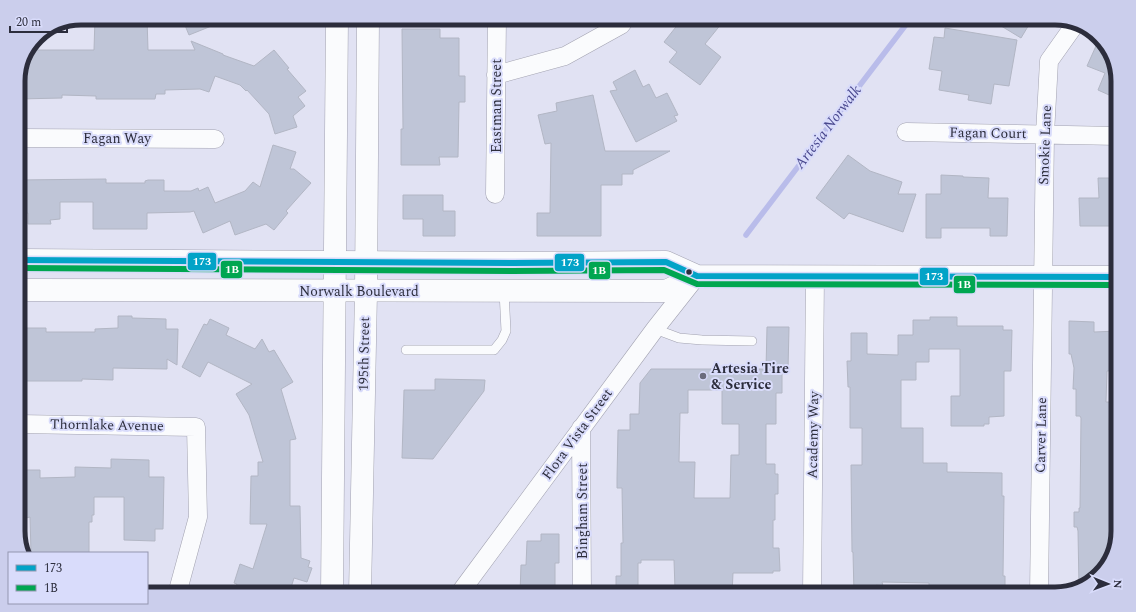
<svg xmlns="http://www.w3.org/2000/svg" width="1136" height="612" font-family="Spectral,serif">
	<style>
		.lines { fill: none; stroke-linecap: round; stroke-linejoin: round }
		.stream { stroke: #b9bcea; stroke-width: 5.5 }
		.building { fill: #bfc5d7; stroke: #b2b6c4; fill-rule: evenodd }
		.service-casing { stroke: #a2a2b0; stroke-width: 10 }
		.minor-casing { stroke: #a2a2b0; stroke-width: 19 }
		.tertiary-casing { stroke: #a2a2b0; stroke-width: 23 }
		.secondary-casing { stroke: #a2a2b0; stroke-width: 23 }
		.service { stroke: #fafbfd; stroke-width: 9 }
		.minor { stroke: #fafbfd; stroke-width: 18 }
		.tertiary { stroke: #fafbfd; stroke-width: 22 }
		.secondary { stroke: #fafbfd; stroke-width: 22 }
		.bus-1-casing { stroke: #d9dcfb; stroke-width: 9 }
		.bus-2-casing { stroke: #d9dcfb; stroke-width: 9 }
		.bus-1 { stroke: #02a3c7; stroke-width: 6 }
		.bus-2 { stroke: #00a651; stroke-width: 6 }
		.bus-dot { fill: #2c2d3c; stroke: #d9dcfb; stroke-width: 1.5 }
		.poi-dot { fill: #6b6c7c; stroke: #d9dcfb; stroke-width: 1.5 }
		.labels { text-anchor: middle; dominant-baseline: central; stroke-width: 4; stroke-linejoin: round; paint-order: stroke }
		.street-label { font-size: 14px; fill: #2c2d3c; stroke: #d9dcfb }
		.poi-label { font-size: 14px; font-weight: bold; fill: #2c2d3c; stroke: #d9dcfb; text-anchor: start }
		.water-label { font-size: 15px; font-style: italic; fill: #49488e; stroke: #d9dcfb }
		.rim { fill: none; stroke: #2c2d3c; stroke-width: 5 }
		.line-badge { stroke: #d9dcfb; stroke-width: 1.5 }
		.badge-label { font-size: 11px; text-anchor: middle; font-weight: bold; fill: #fff }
	</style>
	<rect width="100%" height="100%" fill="#e1e2f3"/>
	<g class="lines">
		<path class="stream" d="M746 235 911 18"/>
	</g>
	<path class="building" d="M95 18H147L148 50H195L191 41 223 54V55L254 66 274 50 289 68 287 69 306 91 298 97 305 106 293 116 297 127 275 134 269 114 247 90 246 91 240 85 215 76 209 92 200 89 165 90V94H156L155 99H96V96L62 95V98L18 99V77L31 50H94Z
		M182 18H228L229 19 189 35Z
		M683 18H726L705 44 721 57 700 85 669 62 677 52 664 42Z
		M988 18H1033L1021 38Z
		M945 28 1017 40 1009 86 994 84 991 104 968 100 969 95 939 90 942 71 929 69 934 37 944 38Z
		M402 29H440V38H459V76H465V102H459L458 157H439L440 165H401V129H403Z
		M1096 46 1109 52 1118 77V99L1098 90 1105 73 1087 66Z
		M635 70 643 87 649 84 656 98 667 93 678 115 674 116 677 121 636 142 610 91 617 90 613 82Z
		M593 95 605 151H670L633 170V174H622V185H601V236H537V213H550L551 143 545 144 538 115 557 111 556 103Z
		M273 145 296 152 290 169H294L311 183 286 211 288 213 274 230 266 224 235 235 230 221 203 233 194 211 190 212 147 213V229H93V202H60V219L50 220 51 224H28V213H18V180L106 179V183H145V181L148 180H164V191H191L198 188 199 191 208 187 215 203 245 191 253 182 260 187Z
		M848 155 870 171 902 182 898 194H916L903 232 849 213 844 219 816 198Z
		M941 175 963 176V177L989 178 988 198H1008L1007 236H990V228H941V238H926V194H941Z
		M1098 178H1117L1118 202H1114V226H1080L1079 198H1099Z
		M403 195H443V211H455V236H423V219H403Z
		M118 316H132V318L166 319V329H178L177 365 167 359V369L113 368V380L82 379V381H18V328H46V332H95V329L118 328Z
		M930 317H957V326H1003V330H1012L1011 371H1004V416L989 417V424H984V426H951V396H960V349H929V362H916V380H901V428H923V463H947V472L1002 473V496H1004L1003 576H1005V594H954V589L932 588V587H929V583L882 582 883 586 876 585V594H854L853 552H852L851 465H862V428H850V387H848L847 361H851V333H867V354L898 355V335H913V320H930Z
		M210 319 229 328 226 335 255 349 262 339 269 352 274 350 293 382 281 389 296 439 290 440V506H300L301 558 310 561 308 567 312 568 307 582 294 578 289 594H233L237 584 234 583 240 564 253 569 267 524H250L251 476H258V462H263L249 415 236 394 252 384 208 362 200 377 182 367 204 324 207 325Z
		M1069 321 1094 322V332L1118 331V370L1107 371 1106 402H1110L1109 430 1118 431V531L1111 559 1090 583 1079 587 1078 531 1077 527H1074V512H1079V508H1080L1081 418 1080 416H1076V389H1073L1074 368 1071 354H1069Z
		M767 327H789L788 370H782V393H776V424H766V464H775V474H778V494H775V520H773V548H779L780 571H773V573H733L732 594H715V589H675L674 560H641V563H638V594H616V576H621V543H623L622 488H617V479L618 430H630V414H639L640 383 651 369H766ZM688 390H722V424H739V455H731L730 498H694L695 462H679L680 413H688Z
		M435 379 485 380 484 391 433 459 402 458 404 390H435Z
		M111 459 149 460V477H164L163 529H155V541L124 540V497H94V515H92V522H89V553H31L30 517 26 518V509H18V470H40V478L75 477V467L111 468Z
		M541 534H559V563H555V594H520L521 565H526L527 541H541Z"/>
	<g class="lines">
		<g class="service-casing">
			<path id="service" d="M655 329 679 338 702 340 752 341
				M406 350H494L502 340 506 331 504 291"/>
		</g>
		<g class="minor-casing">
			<path id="minor" d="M496 75 565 56 621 25 626 18
				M906 132 1118 136
				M18 138 215 139
				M495 194 497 18
				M18 424 196 427 198 517 177 594
				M581 428 582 594
				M459 594 655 329 696 277
				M812 594 815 276
				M1039 594 1045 134 1049 61 1076 23"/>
		</g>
		<g class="tertiary-casing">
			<path id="tertiary" d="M332 594 337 18
				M360 594 366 292 368 18"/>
		</g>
		<g class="secondary-casing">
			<path id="secondary" d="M18 260 512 263 666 262 697 276 1118 277
				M18 290 666 291 697 276"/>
		</g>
		<use href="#service" class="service"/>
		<use href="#minor" class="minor"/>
		<use href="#tertiary" class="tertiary"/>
		<use href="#secondary" class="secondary"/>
		<g class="bus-1-casing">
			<path id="bus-1" d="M18 260 512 263 666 262 697 276 1118 277"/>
		</g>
		<g class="bus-2-casing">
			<path id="bus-2" d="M18 268 512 271 664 270 697 284 1118 285"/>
		</g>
		<use href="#bus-1" class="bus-1"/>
		<use href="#bus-2" class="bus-2"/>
	</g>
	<circle class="bus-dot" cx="689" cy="272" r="3.5"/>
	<circle class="poi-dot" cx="703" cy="376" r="4"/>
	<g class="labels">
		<g class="street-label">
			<text transform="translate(496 106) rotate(-90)">Eastman Street</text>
			<text transform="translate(988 133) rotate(1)">Fagan Court</text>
			<text x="117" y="138">Fagan Way</text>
			<text transform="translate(1045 145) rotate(-88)">Smokie Lane</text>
			<text x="359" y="291">Norwalk Boulevard</text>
			<text transform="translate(364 354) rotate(-89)">195th Street</text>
			<text transform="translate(107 425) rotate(1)">Thornlake Avenue</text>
			<text transform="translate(577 434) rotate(-54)">Flora Vista Street</text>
			<text transform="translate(813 435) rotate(-89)">Academy Way</text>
			<text transform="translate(1041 435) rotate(-89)">Carver Lane</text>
			<text transform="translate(582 511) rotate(-90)">Bingham Street</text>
		</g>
		<g class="poi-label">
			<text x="711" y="368">Artesia Tire<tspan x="711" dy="16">&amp; Service</tspan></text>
		</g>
		<g class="water-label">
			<text transform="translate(828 127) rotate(-53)">Artesia Norwalk</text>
		</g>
	</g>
	<path d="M0 0H1136V612H0ZM81 25H1055A56 56 0 0 1 1111 81V531A56 56 0 0 1 1055 587H81A56 56 0 0 1 25 531V81A56 56 0 0 1 81 25Z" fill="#cbceec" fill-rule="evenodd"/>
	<path class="rim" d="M81 25H1055A56 56 0 0 1 1111 81V531A56 56 0 0 1 1055 587H81A56 56 0 0 1 25 531V81A56 56 0 0 1 81 25Z"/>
	<g class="line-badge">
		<rect x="187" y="252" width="30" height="19" rx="4" fill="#02a3c7"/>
		<rect x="554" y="253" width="31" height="19" rx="4" fill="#02a3c7"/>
		<rect x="220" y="260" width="23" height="19" rx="4" fill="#00a651"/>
		<rect x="588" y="261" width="23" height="19" rx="4" fill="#00a651"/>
		<rect x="919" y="267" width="30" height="19" rx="4" fill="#02a3c7"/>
		<rect x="953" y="275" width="23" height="19" rx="4" fill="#00a651"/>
	</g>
	<g class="badge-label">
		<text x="202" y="265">173</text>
		<text x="570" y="266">173</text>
		<text x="232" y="273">1B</text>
		<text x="599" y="274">1B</text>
		<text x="934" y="280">173</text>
		<text x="964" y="288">1B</text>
	</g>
	<rect x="8" y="552" width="140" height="52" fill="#d9dcfb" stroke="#9496af"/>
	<rect x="16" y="565" width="20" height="6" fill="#02a3c7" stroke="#9496af"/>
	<text x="44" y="572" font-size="12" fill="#2c2d3c">173</text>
	<rect x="16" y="585" width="20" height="6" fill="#00a651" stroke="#9496af"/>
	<text x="44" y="592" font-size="12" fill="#2c2d3c">1B</text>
	<g transform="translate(1108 584) rotate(91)" stroke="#d9dcfb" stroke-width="3" paint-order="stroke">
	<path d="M0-3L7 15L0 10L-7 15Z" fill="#2c2d3c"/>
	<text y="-6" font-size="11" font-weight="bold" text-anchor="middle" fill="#2c2d3c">N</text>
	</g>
	<path d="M10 26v6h57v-6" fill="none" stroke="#2c2d3c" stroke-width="2"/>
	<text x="16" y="26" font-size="12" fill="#2c2d3c" stroke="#d9dcfb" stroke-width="3" paint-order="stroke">20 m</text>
</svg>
